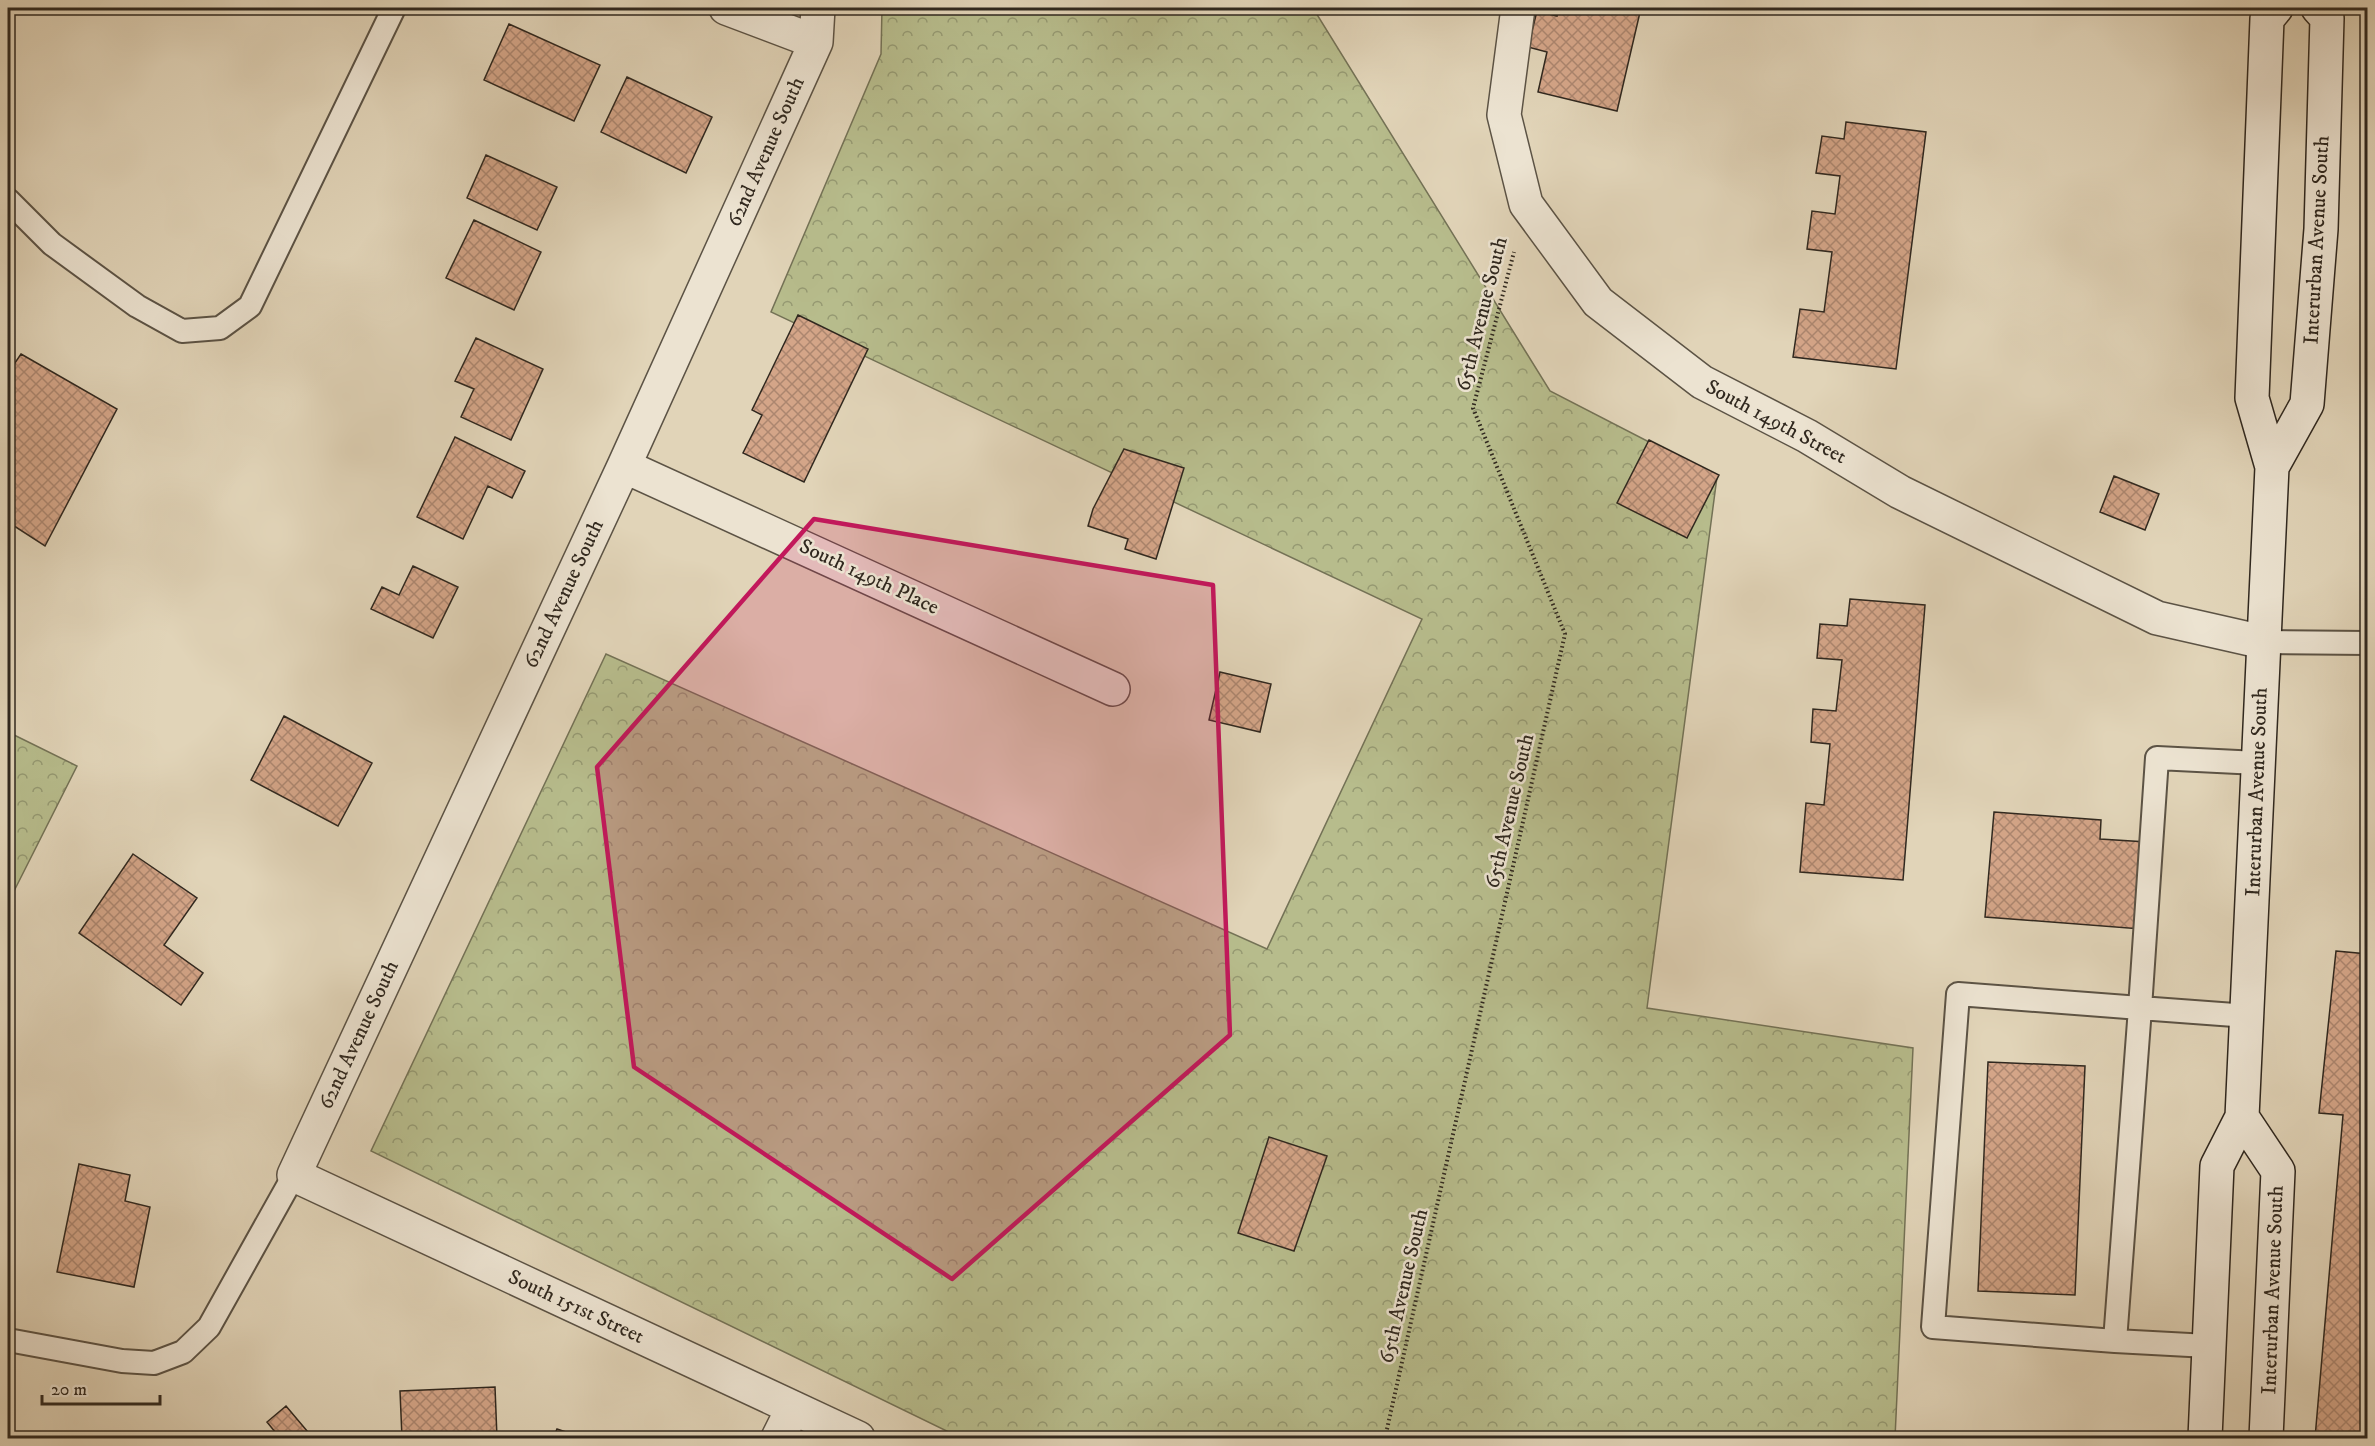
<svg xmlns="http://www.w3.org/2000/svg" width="2375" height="1446" font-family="'IM FELL DW Pica',serif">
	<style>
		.forest { fill: url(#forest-crowns); stroke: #747256; stroke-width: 1.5 }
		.building { fill: url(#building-cross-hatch); stroke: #30281f; stroke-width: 1.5 }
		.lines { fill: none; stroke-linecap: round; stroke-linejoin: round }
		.lane-casing { stroke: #5c5345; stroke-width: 26 }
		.street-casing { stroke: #5c5345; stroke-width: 36 }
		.secondary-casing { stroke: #30281f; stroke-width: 36 }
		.path { stroke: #30281f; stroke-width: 4; stroke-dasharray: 1.5 3; stroke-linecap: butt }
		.lane { stroke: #ece3d1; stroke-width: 22 }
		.street { stroke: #ece3d1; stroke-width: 33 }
		.secondary { stroke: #ece3d1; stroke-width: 33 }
		.marked { fill: #c2185b; fill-opacity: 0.2; stroke: #c2185b; stroke-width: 4.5; stroke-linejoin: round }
		.labels { text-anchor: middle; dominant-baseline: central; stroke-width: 5; stroke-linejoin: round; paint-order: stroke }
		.street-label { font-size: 21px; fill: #30281f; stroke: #ece3d1 }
	</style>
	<defs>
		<pattern id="forest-crowns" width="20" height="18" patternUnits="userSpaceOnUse" patternTransform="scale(1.5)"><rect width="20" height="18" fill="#b7bc8c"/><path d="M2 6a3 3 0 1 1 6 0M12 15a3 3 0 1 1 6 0" fill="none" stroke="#959972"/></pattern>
		<pattern id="building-cross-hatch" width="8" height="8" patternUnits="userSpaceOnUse" patternTransform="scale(1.5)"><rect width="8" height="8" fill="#d4a588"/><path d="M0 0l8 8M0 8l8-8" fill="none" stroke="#ac866f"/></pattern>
	</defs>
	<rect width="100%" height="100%" fill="#e1d4b8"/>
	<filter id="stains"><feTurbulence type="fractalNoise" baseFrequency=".00333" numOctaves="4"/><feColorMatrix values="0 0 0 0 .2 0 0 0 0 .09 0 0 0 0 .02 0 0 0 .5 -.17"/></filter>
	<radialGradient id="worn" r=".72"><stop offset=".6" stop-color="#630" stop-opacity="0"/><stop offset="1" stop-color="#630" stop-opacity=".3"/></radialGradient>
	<path class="forest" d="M882 8H1313L1550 391 1717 477 1647 1008 1913 1048 1895 1438H961L371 1151 606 654 1267 949 1422 619 771 312 881 54Z
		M8 732 77 766 8 903Z"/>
	<path class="building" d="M1559 8H1641L1617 111 1538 92 1547 52 1528 47 1537 11 1557 16Z
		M509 24 600 65 574 121 484 80Z
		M627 77 712 117 686 173 601 132Z
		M1846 122 1926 132 1896 369 1793 357 1800 309 1824 312 1832 252 1807 249 1812 211 1835 214 1840 176 1816 173 1822 136 1844 139Z
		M486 155 557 187 537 230 467 198Z
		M474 220 541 252 514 310 446 278Z
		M798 315 868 349 804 482 743 453 762 415 752 410Z
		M476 338 543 369 511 440 461 417 474 389 455 381Z
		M21 354 117 409 45 546 8 522V373Z
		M455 437 525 471 512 498 488 486 463 539 417 517Z
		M1649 440 1719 475 1687 538 1617 503Z
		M1124 449 1184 468 1156 559 1125 549 1128 539 1088 526 1093 509Z
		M2114 476 2159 494 2145 530 2100 512Z
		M413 566 458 587 433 638 371 609 382 587 399 595Z
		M1850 599 1925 605 1903 880 1800 872 1806 803 1824 805 1830 744 1811 742 1813 709 1836 711 1842 660 1817 658 1820 624 1847 626Z
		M1220 672 1271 684 1260 732 1209 720Z
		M284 716 372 763 338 826 251 780Z
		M1994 812 2101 820 2100 839 2147 842 2141 929 1985 917Z
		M133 854 197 898 164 945 203 973 181 1005 79 933Z
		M2336 951 2368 954V1438H2315L2343 1115 2319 1113Z
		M1988 1062 2085 1066 2075 1295 1978 1291Z
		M1269 1137 1327 1156 1294 1251 1238 1233Z
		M79 1164 130 1175 125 1201 150 1207 134 1287 57 1272Z
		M495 1387 497 1438H402L400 1391Z
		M286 1406 313 1438H269L276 1433 267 1422Z
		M557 1429 584 1438H553Z"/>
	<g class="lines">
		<g class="lane-casing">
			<path id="lane" d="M8 200 52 244 137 306 182 331 220 328 250 306 394 8
				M2263 642 2368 643
				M8 1340 122 1361 154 1363 183 1352 209 1327 294 1175
				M2115 1341 1933 1327 1958 994 2140 1008 2157 758 2258 763
				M2208 1346 2115 1341 2140 1008 2248 1016"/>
		</g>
		<g class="street-casing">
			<path id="street" d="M726 8 816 42
				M818 8 816 42 624 466 294 1175 858 1438
				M1518 8 1504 115 1526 204 1598 302 1702 382 1807 436 1900 492 2157 618 2263 642
				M624 466 1113 689
				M778 1438 793 1408"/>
		</g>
		<g class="secondary-casing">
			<path id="secondary" d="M2272 467 2307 404 2321 229 2327 18 2318 8
				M2242 1117 2278 1171 2266 1438
				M2205 1438 2217 1166 2242 1117 2272 467 2252 398 2267 19 2276 8"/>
		</g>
		<path class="path" d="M1385 1438 1565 634 1473 408 1514 252"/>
		<use href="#lane" class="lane"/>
		<use href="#street" class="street"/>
		<use href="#secondary" class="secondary"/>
	</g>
	<path class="marked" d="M814 519 1213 585 1230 1035 952 1279 634 1067 597 767Z"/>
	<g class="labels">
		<g class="street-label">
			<text transform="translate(766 152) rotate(-66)">62nd Avenue South</text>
			<text transform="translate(2317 240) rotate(-87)">Interurban Avenue South</text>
			<text transform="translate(1482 314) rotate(-76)">65th Avenue South</text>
			<text transform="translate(1776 422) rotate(28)">South 149th Street</text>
			<text transform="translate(869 577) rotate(25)">South 149th Place</text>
			<text transform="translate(564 594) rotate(-65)">62nd Avenue South</text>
			<text transform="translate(2257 792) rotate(-88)">Interurban Avenue South</text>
			<text transform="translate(1510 811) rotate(-77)">65th Avenue South</text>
			<text transform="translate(359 1035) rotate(-65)">62nd Avenue South</text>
			<text transform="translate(1404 1286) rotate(-77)">65th Avenue South</text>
			<text transform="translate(2273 1290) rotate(-88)">Interurban Avenue South</text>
			<text transform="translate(576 1307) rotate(25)">South 151st Street</text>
		</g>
	</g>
	<rect width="2375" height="1446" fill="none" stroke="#e1d4b8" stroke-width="30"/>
	<rect x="9" y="9" width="2357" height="1428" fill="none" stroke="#30281f" stroke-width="3"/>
	<rect x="15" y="15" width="2345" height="1416" fill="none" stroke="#30281f" stroke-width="1.5"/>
	<path d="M42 1395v9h118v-9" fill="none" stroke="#30281f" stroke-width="3"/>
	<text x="51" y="1395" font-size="18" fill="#30281f" stroke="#ece3d1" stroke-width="4.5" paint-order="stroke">20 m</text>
	<rect width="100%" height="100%" filter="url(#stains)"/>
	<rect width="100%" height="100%" fill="url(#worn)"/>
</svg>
